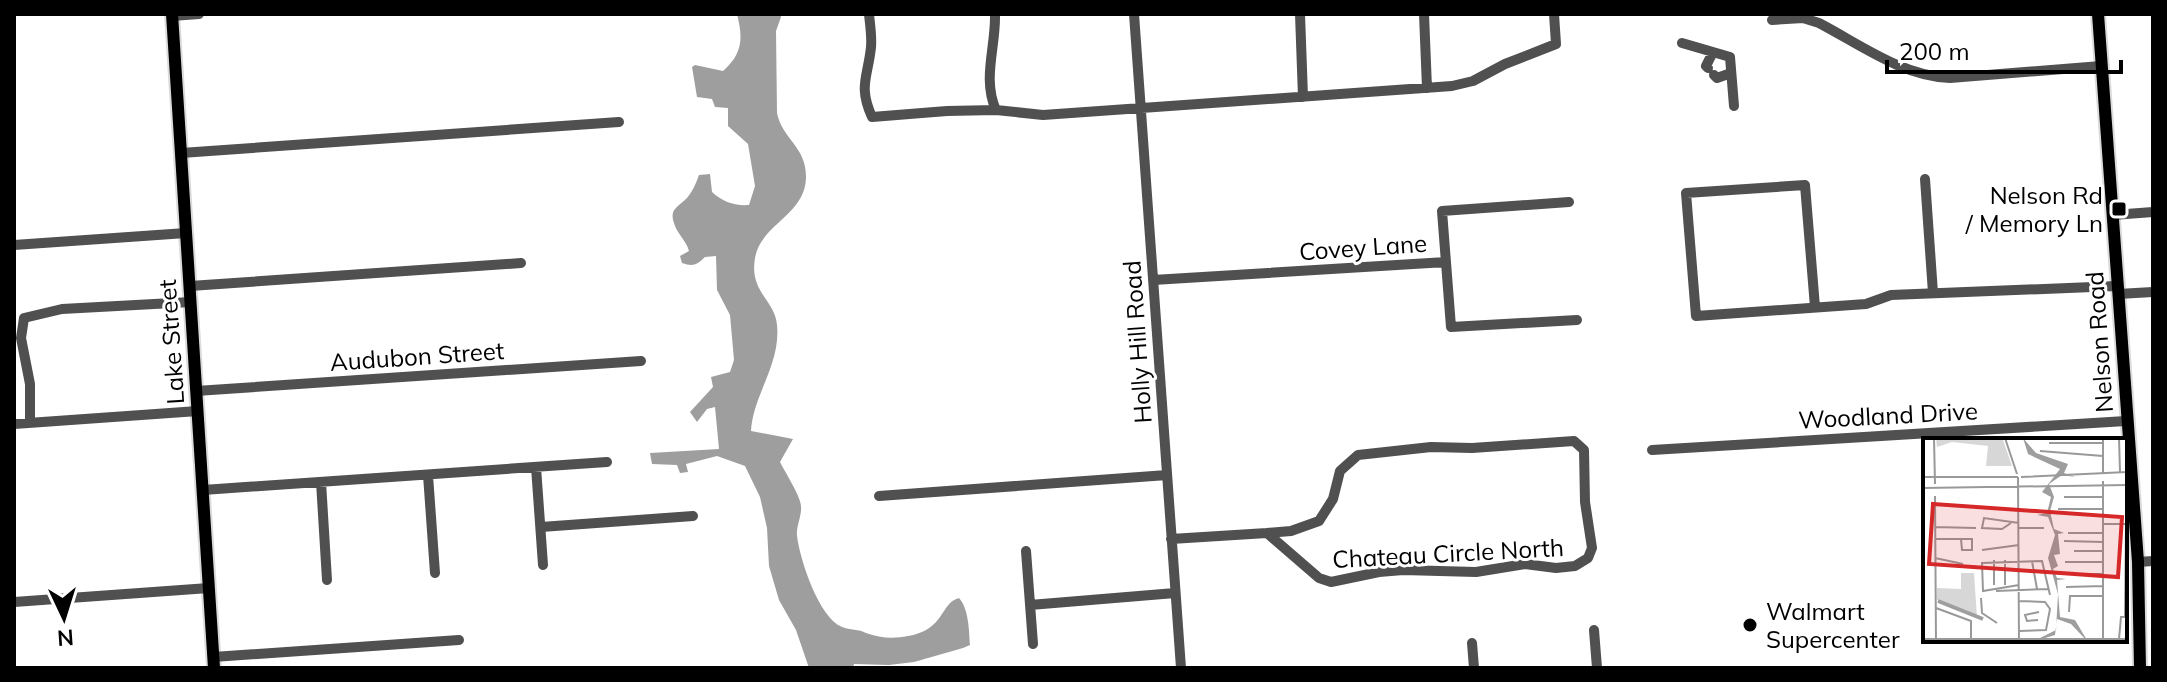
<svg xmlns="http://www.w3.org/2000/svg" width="2167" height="682" font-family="Mulish,sans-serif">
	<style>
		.water { fill: #9e9e9e }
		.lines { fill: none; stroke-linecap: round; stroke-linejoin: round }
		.major-casing { stroke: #dbdbdb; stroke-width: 16 }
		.minor { stroke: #505050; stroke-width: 10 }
		.major { stroke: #000; stroke-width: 12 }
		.poi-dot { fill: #000; stroke: #fff; stroke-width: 3 }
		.labels { text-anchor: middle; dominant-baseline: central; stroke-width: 6; stroke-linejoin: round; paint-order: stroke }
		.poi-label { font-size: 24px; fill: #000; stroke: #fff; text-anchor: end }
		.street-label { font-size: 24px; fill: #000; stroke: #fff }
		.inset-river { fill: none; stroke: #9e9e9e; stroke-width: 4 }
		.inset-road { fill: none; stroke: #999; stroke-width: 2 }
		.view { fill: #d62828; fill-opacity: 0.15; stroke: #d62828; stroke-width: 4 }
		.inset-edge { fill: none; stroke: #000; stroke-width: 4 }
	</style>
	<rect width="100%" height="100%" fill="#fff"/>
	<path class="water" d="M737 14H780L781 17 776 31 777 113C782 139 807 147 806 178 805 215 761 224 755 258 749 292 775 300 777 325 781 364 753 395 751 431L793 439 780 462C785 472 801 497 801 506 802 516 796 526 797 536 800 560 819 618 842 627 850 630 859 629 866 633 880 638 893 639 908 636 945 630 940 603 959 598 969 609 969 631 970 645L963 648 914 662 889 665 854 664 853 668H809L796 630 779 600 769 566 767 528 760 497 745 466 717 456 686 464 688 472 680 473 677 465 652 464 650 453 719 449 715 407 707 409 697 422 690 412 713 387 711 377 730 372 734 360 730 315 717 290 716 256 705 257C697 265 693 267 682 263L680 256 689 251C686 240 677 234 674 223 669 209 678 207 687 198 693 191 696 183 699 175L710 174 712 192C723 202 734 206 749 205L755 186 748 144 728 126V108L715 107 712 99 697 97 692 67 695 65 723 71C743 53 743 38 737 14Z"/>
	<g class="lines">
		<g class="major-casing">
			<path id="major" d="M172 14 214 668
				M2098 14 2138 562 2140 668"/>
		</g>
		<path class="minor" d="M869 14C870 25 872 36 871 47 868 77 858 86 872 117L947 111 996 110 1043 115 1452 86 1473 81 1505 64 1556 44 1554 14
			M995 14C996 47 982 79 996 110
			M1134 14 1181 668
			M1300 14 1303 97
			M1424 14 1427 88
			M172 16 199 14
			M1772 20 1803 18 1819 23C1861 45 1902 76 1950 78L2101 66
			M1682 43 1730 57 1734 106
			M1708 68 1706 66 1713 52
			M1714 75 1717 78 1731 73
			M181 153 619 122
			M1925 179 1933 293
			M1569 202 1442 211 1451 327 1577 320
			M2113 215 2153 212
			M14 245 186 233
			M1153 280 1446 262
			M190 286 521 263
			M2118 294 2153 292
			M1815 307 1805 185 1686 193 1696 316 1866 304 1891 295 2117 286
			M196 391 641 361
			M30 423V384L21 338 24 318 62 309 191 302
			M14 424 198 411
			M1652 450 2126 421
			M536 467 543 565
			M428 475 435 573
			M321 482 327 580
			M203 490 607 462
			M879 496 1167 475
			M541 527 693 516
			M1171 539 1267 533 1319 578 1331 582 1379 572 1403 570 1476 572 1525 564 1556 568 1575 566 1588 558 1592 548 1585 502 1584 450 1574 441 1472 448 1431 447 1358 455 1340 471 1333 499 1319 521 1291 531 1267 533
			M1026 551 1033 644
			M2138 562 2153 561
			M14 602 209 588
			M1030 605 1175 593
			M1594 630 1597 668
			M1472 643 1474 668
			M213 657 459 640"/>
		<use href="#major" class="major"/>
	</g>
	<g class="poi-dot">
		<rect x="2111" y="201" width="16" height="16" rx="4"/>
		<circle cx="1750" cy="625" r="8"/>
	</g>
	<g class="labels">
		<g class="poi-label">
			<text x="2103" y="195">Nelson Rd<tspan x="2103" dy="28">/ Memory Ln</tspan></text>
			<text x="1766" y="611" text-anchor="start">Walmart<tspan x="1766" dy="28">Supercenter</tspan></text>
		</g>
		<g class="street-label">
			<text transform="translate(1363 247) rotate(-4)">Covey Lane</text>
			<text transform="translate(171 342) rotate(-94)">Lake Street</text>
			<text transform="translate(1137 342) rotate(-94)">Holly Hill Road</text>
			<text transform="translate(2099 342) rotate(-94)">Nelson Road</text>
			<text transform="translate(417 356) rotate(-4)">Audubon Street</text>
			<text transform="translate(1888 415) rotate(-3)">Woodland Drive</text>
			<text transform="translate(1448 553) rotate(-3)">Chateau Circle North</text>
		</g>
	</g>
	<g transform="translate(1923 438)">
		<rect width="204" height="204" fill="#fff"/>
		<path d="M13 0 80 2 89 28H63L65 8 29 4 14 9ZM38 135H51L54 180 14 162V150L38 151Z" fill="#d7d7d7"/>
		<path d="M100 0 113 15 145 26 141 35 152 39 139 37 126 46 131 59 127 73 131 91 141 95 135 96 137 116 131 117 135 128 130 131 134 140 143 141 134 142 137 179 152 182 165 204 148 186 134 181 132 197 109 204 133 192 135 156 125 120 132 97 125 79 114 77 124 75 128 59 119 54 137 31 105 16Z" fill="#9e9e9e"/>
		<path class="inset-river" d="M15 163 60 181"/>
		<path class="inset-road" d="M11 0 12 46M82 0 94 36M196 0 197 34M126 5H180M117 13 180 18M180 35V0M0 39H95M95 39 96 204M98 39 204 34M0 50 204 47M12 58 13 204M141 59H180M135 71H180M88 85 79 91 59 90 61 80 96 85M180 86H203L202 179M12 89 53 90M96 90H121M145 95H180M12 101H49V112H39L38 101M141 103 180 104M59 112 96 107M151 113H180M12 120 40 126M71 122V147M82 122V147M109 123 114 151M142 124H180M142 136H180M96 147 60 153 59 125 119 123 127 157M143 149 180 148M73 153 125 151M58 160 59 175 74 185M96 163 122 164 127 171 123 192 96 193M13 170 48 183V201M146 174 147 158H180M115 182 104 183 102 177 116 174M0 201H204M196 201 198 179H202M180 204V43"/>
		<path class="view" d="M10 66 199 79 195 139 6 126Z"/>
		<rect width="204" height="204" class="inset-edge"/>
	</g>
	<rect width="2167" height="682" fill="none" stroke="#000000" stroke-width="32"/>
	<g transform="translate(64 618) rotate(176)" stroke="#ffffff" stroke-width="6" paint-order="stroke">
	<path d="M0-6L14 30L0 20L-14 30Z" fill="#000000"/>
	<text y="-12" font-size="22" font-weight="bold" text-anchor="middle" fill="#000000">N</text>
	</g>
	<path d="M1887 60v12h234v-12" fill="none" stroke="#000000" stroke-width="4"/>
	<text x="1899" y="60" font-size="24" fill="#000000" stroke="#ffffff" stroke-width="6" paint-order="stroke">200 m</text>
</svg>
